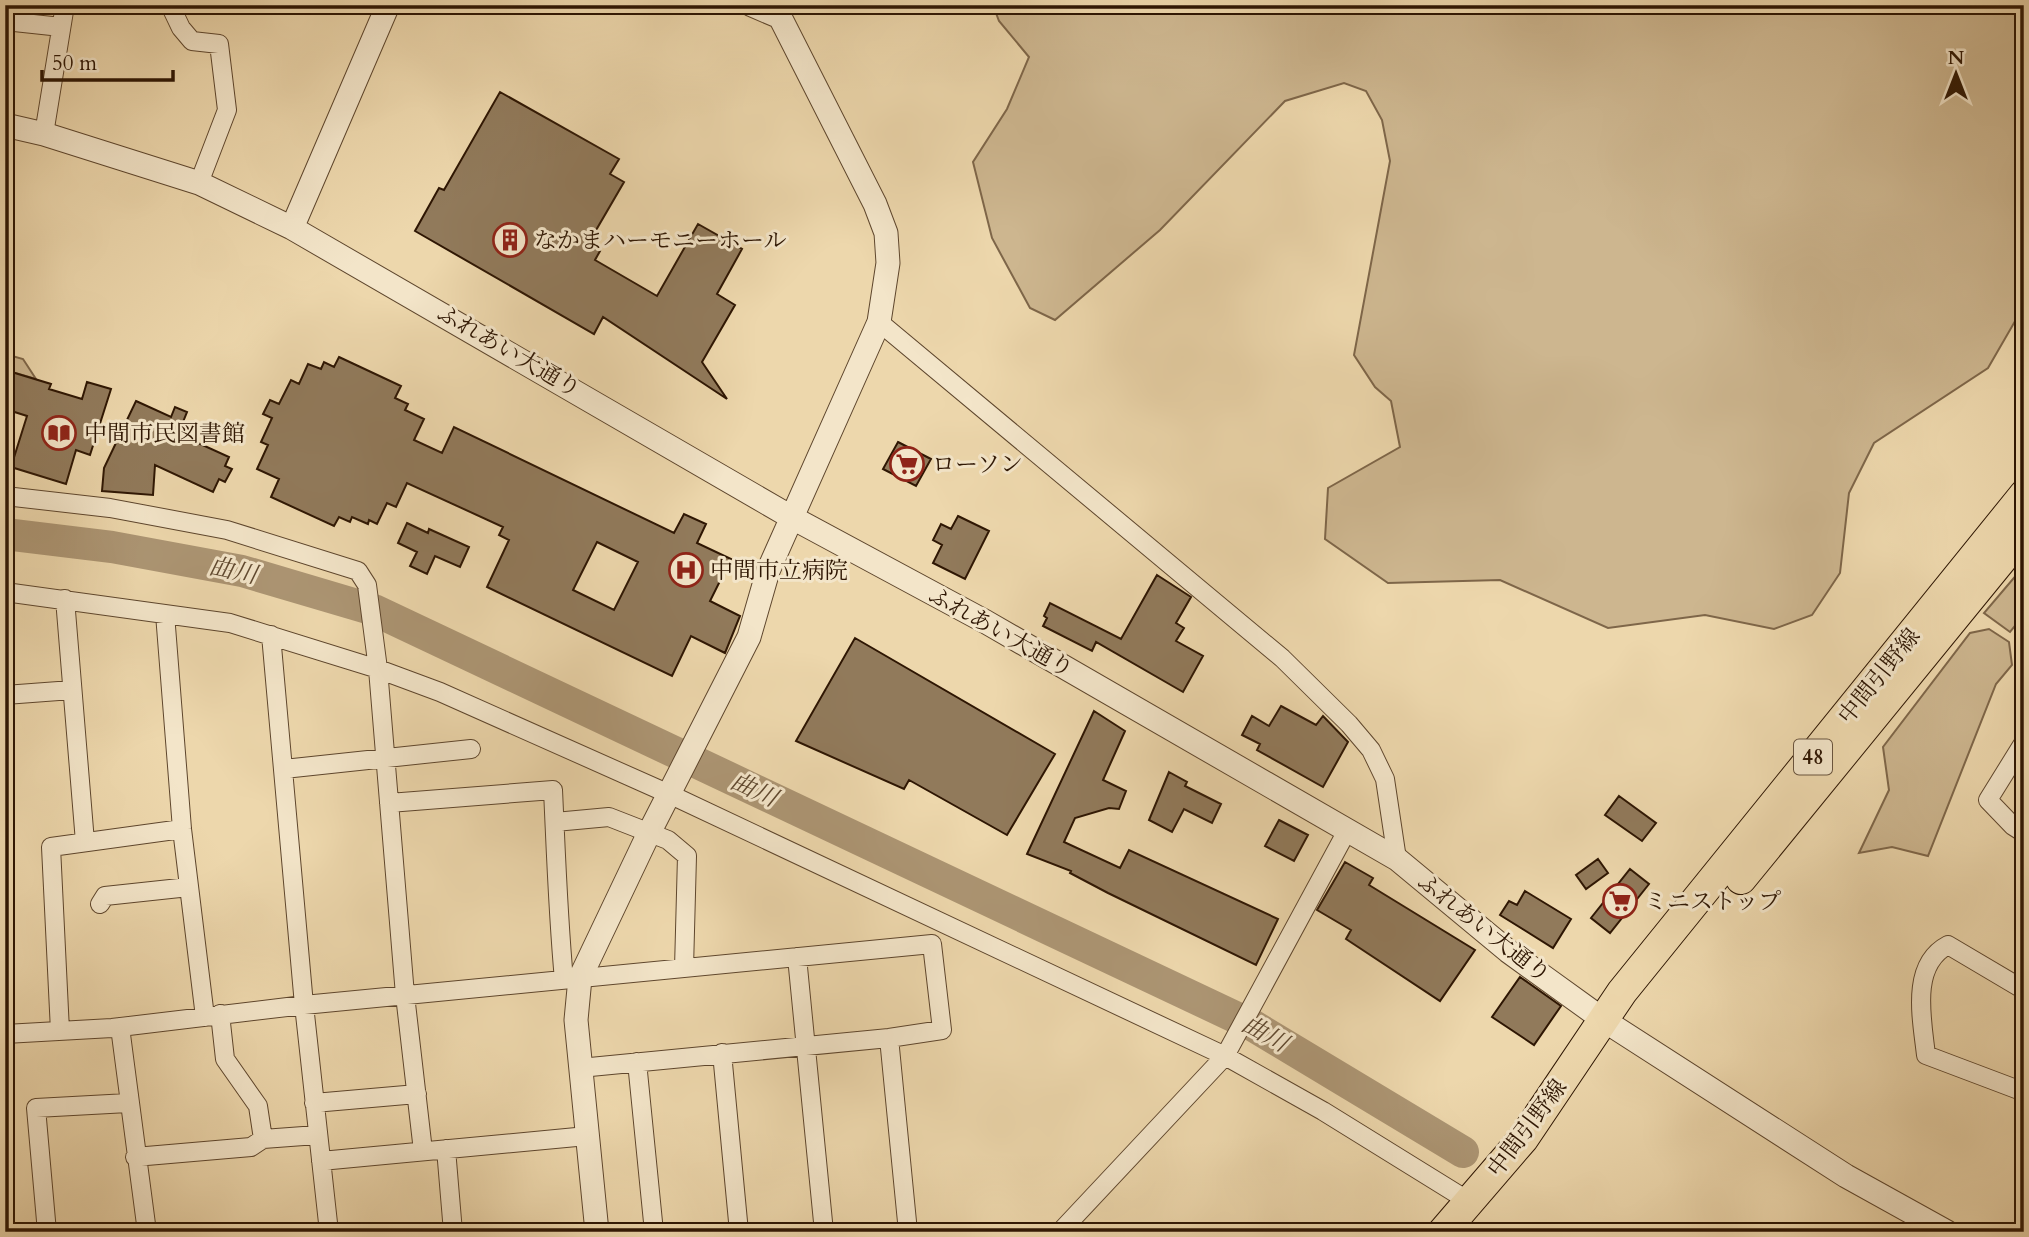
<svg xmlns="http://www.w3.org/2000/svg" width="2029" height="1237" font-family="Cardo,'Noto Serif JP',serif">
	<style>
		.green { fill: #cdb68f; stroke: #7e6649; stroke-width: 2 }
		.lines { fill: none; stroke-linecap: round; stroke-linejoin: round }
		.river { stroke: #ac9573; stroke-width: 32 }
		.building { fill: #917a5b; stroke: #2e1603; stroke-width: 2; fill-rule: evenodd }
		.minor-casing { stroke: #5e462d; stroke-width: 20 }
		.tertiary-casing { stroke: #5e462d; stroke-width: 25 }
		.primary-casing { stroke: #2e1603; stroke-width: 32 }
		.minor { stroke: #f3e5c9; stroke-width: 18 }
		.tertiary { stroke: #f3e5c9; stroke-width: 23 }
		.primary { stroke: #edd7ac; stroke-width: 30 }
		.labels { text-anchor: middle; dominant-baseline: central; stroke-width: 6; stroke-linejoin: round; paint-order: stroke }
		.shield { fill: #f3e5c9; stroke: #69543e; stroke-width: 2 }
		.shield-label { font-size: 21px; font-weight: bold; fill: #2e1603 }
		.poi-label { font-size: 23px; fill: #2e1603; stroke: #f3e5c9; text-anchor: start }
		.street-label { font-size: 23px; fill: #2e1603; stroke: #f3e5c9 }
		.water-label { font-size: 24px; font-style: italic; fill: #604930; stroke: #f3e5c9 }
	</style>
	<rect width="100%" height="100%" fill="#edd7ac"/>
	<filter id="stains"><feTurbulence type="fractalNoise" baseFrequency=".00286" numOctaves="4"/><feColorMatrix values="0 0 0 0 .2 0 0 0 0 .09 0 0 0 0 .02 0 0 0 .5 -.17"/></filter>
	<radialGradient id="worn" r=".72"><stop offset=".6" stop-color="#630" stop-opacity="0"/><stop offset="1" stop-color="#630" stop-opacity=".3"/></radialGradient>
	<path class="green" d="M993 5H2024V314L2018 316 1988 368 1874 443 1849 493 1840 573 1812 615 1774 629 1705 615 1608 628 1500 580 1388 583 1325 539 1328 488 1400 447 1391 401 1375 387 1354 355 1390 161 1382 120 1366 91 1344 83 1285 101 1160 230 1055 320 1030 308 992 238 973 162 1007 109 1029 57 999 21Z
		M5 354 23 359 36 379 5 370Z
		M2024 566V615L2010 632 1984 613Z
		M1989 629 2009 642 2012 665 1996 684 1928 856 1892 847 1859 853 1889 790 1883 747 1970 633Z"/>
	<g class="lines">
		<path class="river" d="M5 534 112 547 242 571 374 610 1252 1025 1463 1152"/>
	</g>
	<path class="building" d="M500 92 619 159 610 174 624 182 588 244 600 251 595 260 657 296 698 224 742 249 717 294 735 305 702 362 727 399 603 317 594 334 415 231 439 188 444 190Z
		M339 357 401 386 395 398 408 404 405 410 424 419 414 440 442 453 454 427 674 533 684 514 706 524 697 543 731 559 710 601 740 616 725 653 691 636 672 676 487 587 509 540 499 535 503 527 407 483 396 507 387 503 377 524 369 520 368 524 352 517 350 522 339 517 334 526 271 497 279 479 257 469 268 445 261 442 272 418 263 414 270 400 279 404 291 380 299 384 308 364 321 369 324 362 334 367ZM597 542 638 562 614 610 573 590Z
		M5 370 51 384 49 389 82 399 87 382 111 389 90 455 76 450 66 484 11 467 27 416 5 409Z
		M136 401 171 417 175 407 187 412 183 422 192 427 187 438 229 457 225 466 232 469 225 482 219 479 213 492 155 465 153 495 102 491 104 468Z
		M898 442 931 459 916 486 883 469Z
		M958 516 989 531 965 579 933 563 942 545 933 540 941 524 951 529Z
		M407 523 428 533 429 529 469 547 460 567 435 556 427 574 410 566 417 552 398 543Z
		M1157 575 1191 597 1176 623 1184 628 1176 641 1203 656 1183 692 1096 642 1092 651 1043 626 1047 618 1044 616 1050 603 1121 639Z
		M855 638 1055 754 1007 835 909 780 904 789 796 741Z
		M1281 706 1316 725 1323 716 1348 742 1323 787 1257 750 1260 744 1242 735 1252 716 1269 726Z
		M1094 711 1125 731 1103 780 1126 791 1119 809 1109 808 1075 818 1064 842 1120 868 1129 850 1278 919 1256 965 1108 893 1070 873 1071 871 1027 854Z
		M1169 772 1187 782 1185 786 1221 804 1212 823 1184 809 1172 832 1149 820Z
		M1619 796 1656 823 1642 841 1605 815Z
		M1279 820 1308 835 1294 861 1265 846Z
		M1598 859 1608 873 1586 889 1576 875Z
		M1345 862 1373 878 1369 885 1475 950 1440 1001 1346 939 1351 930 1317 910Z
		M1630 869 1649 884 1610 933 1591 918Z
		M1525 891 1571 919 1553 948 1500 915 1509 901 1517 905Z
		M1520 977 1561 1006 1534 1045 1492 1017Z"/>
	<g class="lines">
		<g class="minor-casing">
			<path id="minor" d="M170 5 181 28 192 41 219 44 227 110 199 183
				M5 21 61 27
				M44 134 65 5
				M879 322 1282 658 1349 724 1371 750 1385 779 1397 859
				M5 496 110 508 227 530 358 571 367 585 378 669 405 995 423 1151
				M5 592 230 623 378 669 440 692 669 794 1225 1056 1323 1111 1470 1202
				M65 599 85 842
				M165 614 182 829 205 1017
				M271 635 304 1005 329 1232
				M5 695 72 690
				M2024 742 1988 800 2013 826 2024 833
				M284 769 471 749
				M389 803 553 790C556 854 558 916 564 980
				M555 822 609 817 668 840 687 856 684 968
				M100 904 105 896 189 887
				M797 957 824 1232
				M2024 990 1948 945C1910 965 1922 1019 1926 1055L2024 1092
				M220 1014 225 1059 258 1106 263 1139 317 1135
				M120 1027 147 1232
				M60 1031 51 847 182 829
				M5 1034 112 1028 304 1005 932 944 942 1030 889 1038 580 1068
				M889 1038 908 1232
				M722 1053 739 1232
				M637 1062 654 1232
				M314 1103 417 1094
				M2024 1124V1132
				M446 1149 453 1232
				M135 1157 251 1147 263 1139
				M321 1161 587 1136
				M47 1232 36 1108 128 1103
				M1060 1232 1225 1056 1348 829"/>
		</g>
		<g class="tertiary-casing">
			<path id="tertiary" d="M5 125 44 134 199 183 292 228 791 517 986 622 1397 859 1508 951 1605 1021 1846 1176 1947 1232
				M292 228 388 5
				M597 1232 576 1020 580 978 649 833 749 637 768 571 879 322 888 263 886 233 875 204 780 17 752 5"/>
		</g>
		<g class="primary-casing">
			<path id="primary" d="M1741 879 2024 532
				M1443 1232 1523 1139 1622 992 2024 495"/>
		</g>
		<use href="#minor" class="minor"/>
		<use href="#tertiary" class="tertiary"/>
		<use href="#primary" class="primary"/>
	</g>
	<defs>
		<g id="building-ring" transform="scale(1.75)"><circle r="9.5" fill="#f3e5c9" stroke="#8f2418" stroke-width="1.5"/><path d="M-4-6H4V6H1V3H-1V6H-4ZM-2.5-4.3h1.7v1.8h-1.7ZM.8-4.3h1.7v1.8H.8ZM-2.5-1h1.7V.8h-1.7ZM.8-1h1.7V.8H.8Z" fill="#8f2418"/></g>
		<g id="library-ring" transform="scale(1.75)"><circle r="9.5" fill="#f3e5c9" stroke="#8f2418" stroke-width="1.5"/><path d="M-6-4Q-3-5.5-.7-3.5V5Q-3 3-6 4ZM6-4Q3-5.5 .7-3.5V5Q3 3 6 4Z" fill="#8f2418"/></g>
		<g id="supermarket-ring" transform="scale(1.75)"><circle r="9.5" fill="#f3e5c9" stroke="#8f2418" stroke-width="1.5"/><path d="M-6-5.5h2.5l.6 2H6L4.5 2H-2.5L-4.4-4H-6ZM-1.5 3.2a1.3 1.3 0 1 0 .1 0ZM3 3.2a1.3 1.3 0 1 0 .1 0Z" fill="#8f2418"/></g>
		<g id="hospital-ring" transform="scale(1.75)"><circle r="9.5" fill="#f3e5c9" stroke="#8f2418" stroke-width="1.5"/><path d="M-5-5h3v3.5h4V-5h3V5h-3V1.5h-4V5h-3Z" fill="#8f2418"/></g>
	</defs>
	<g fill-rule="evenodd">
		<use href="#building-ring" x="510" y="240"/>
		<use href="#library-ring" x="59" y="433"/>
		<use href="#supermarket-ring" x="907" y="464"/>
		<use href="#hospital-ring" x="686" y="570"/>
		<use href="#supermarket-ring" x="1620" y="901"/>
	</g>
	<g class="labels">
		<rect class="shield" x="1794" y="739.5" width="38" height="35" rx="5"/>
		<g class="shield-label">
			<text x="1813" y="757">48</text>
		</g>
		<g class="poi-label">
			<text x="534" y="240">なかまハーモニーホール</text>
			<text x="84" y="433">中間市民図書館</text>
			<text x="932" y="464">ローソン</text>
			<text x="710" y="570">中間市立病院</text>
			<text x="1644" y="901">ミニストップ</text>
		</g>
		<g class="street-label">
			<text transform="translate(509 351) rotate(30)">ふれあい大通り</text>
			<text transform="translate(1001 632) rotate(29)">ふれあい大通り</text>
			<text transform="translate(1879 676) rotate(-51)">中間引野線</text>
			<text transform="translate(1484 928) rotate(38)">ふれあい大通り</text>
			<text transform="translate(1527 1128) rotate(-53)">中間引野線</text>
		</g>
		<g class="water-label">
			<text transform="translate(233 571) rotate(12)">曲川</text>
			<text transform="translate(754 790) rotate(25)">曲川</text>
			<text transform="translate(1265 1034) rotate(29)">曲川</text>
		</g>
	</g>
	<rect width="2029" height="1237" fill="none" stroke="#edd7ac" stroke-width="28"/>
	<rect x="7" y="7" width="2015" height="1223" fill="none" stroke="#2e1603" stroke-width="3.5"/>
	<rect x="14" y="14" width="2001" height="1209" fill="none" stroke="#2e1603" stroke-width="2"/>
	<g transform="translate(1956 74)" stroke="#f3e5c9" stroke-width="5" paint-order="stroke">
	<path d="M0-5L12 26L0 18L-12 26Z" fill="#2e1603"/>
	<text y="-10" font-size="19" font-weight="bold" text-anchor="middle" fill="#2e1603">N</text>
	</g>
	<path d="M42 70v10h131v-10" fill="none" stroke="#2e1603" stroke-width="3.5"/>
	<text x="52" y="70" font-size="21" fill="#2e1603" stroke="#f3e5c9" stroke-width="5" paint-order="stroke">50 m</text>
	<rect width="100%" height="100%" filter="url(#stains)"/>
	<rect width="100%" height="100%" fill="url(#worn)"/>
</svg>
